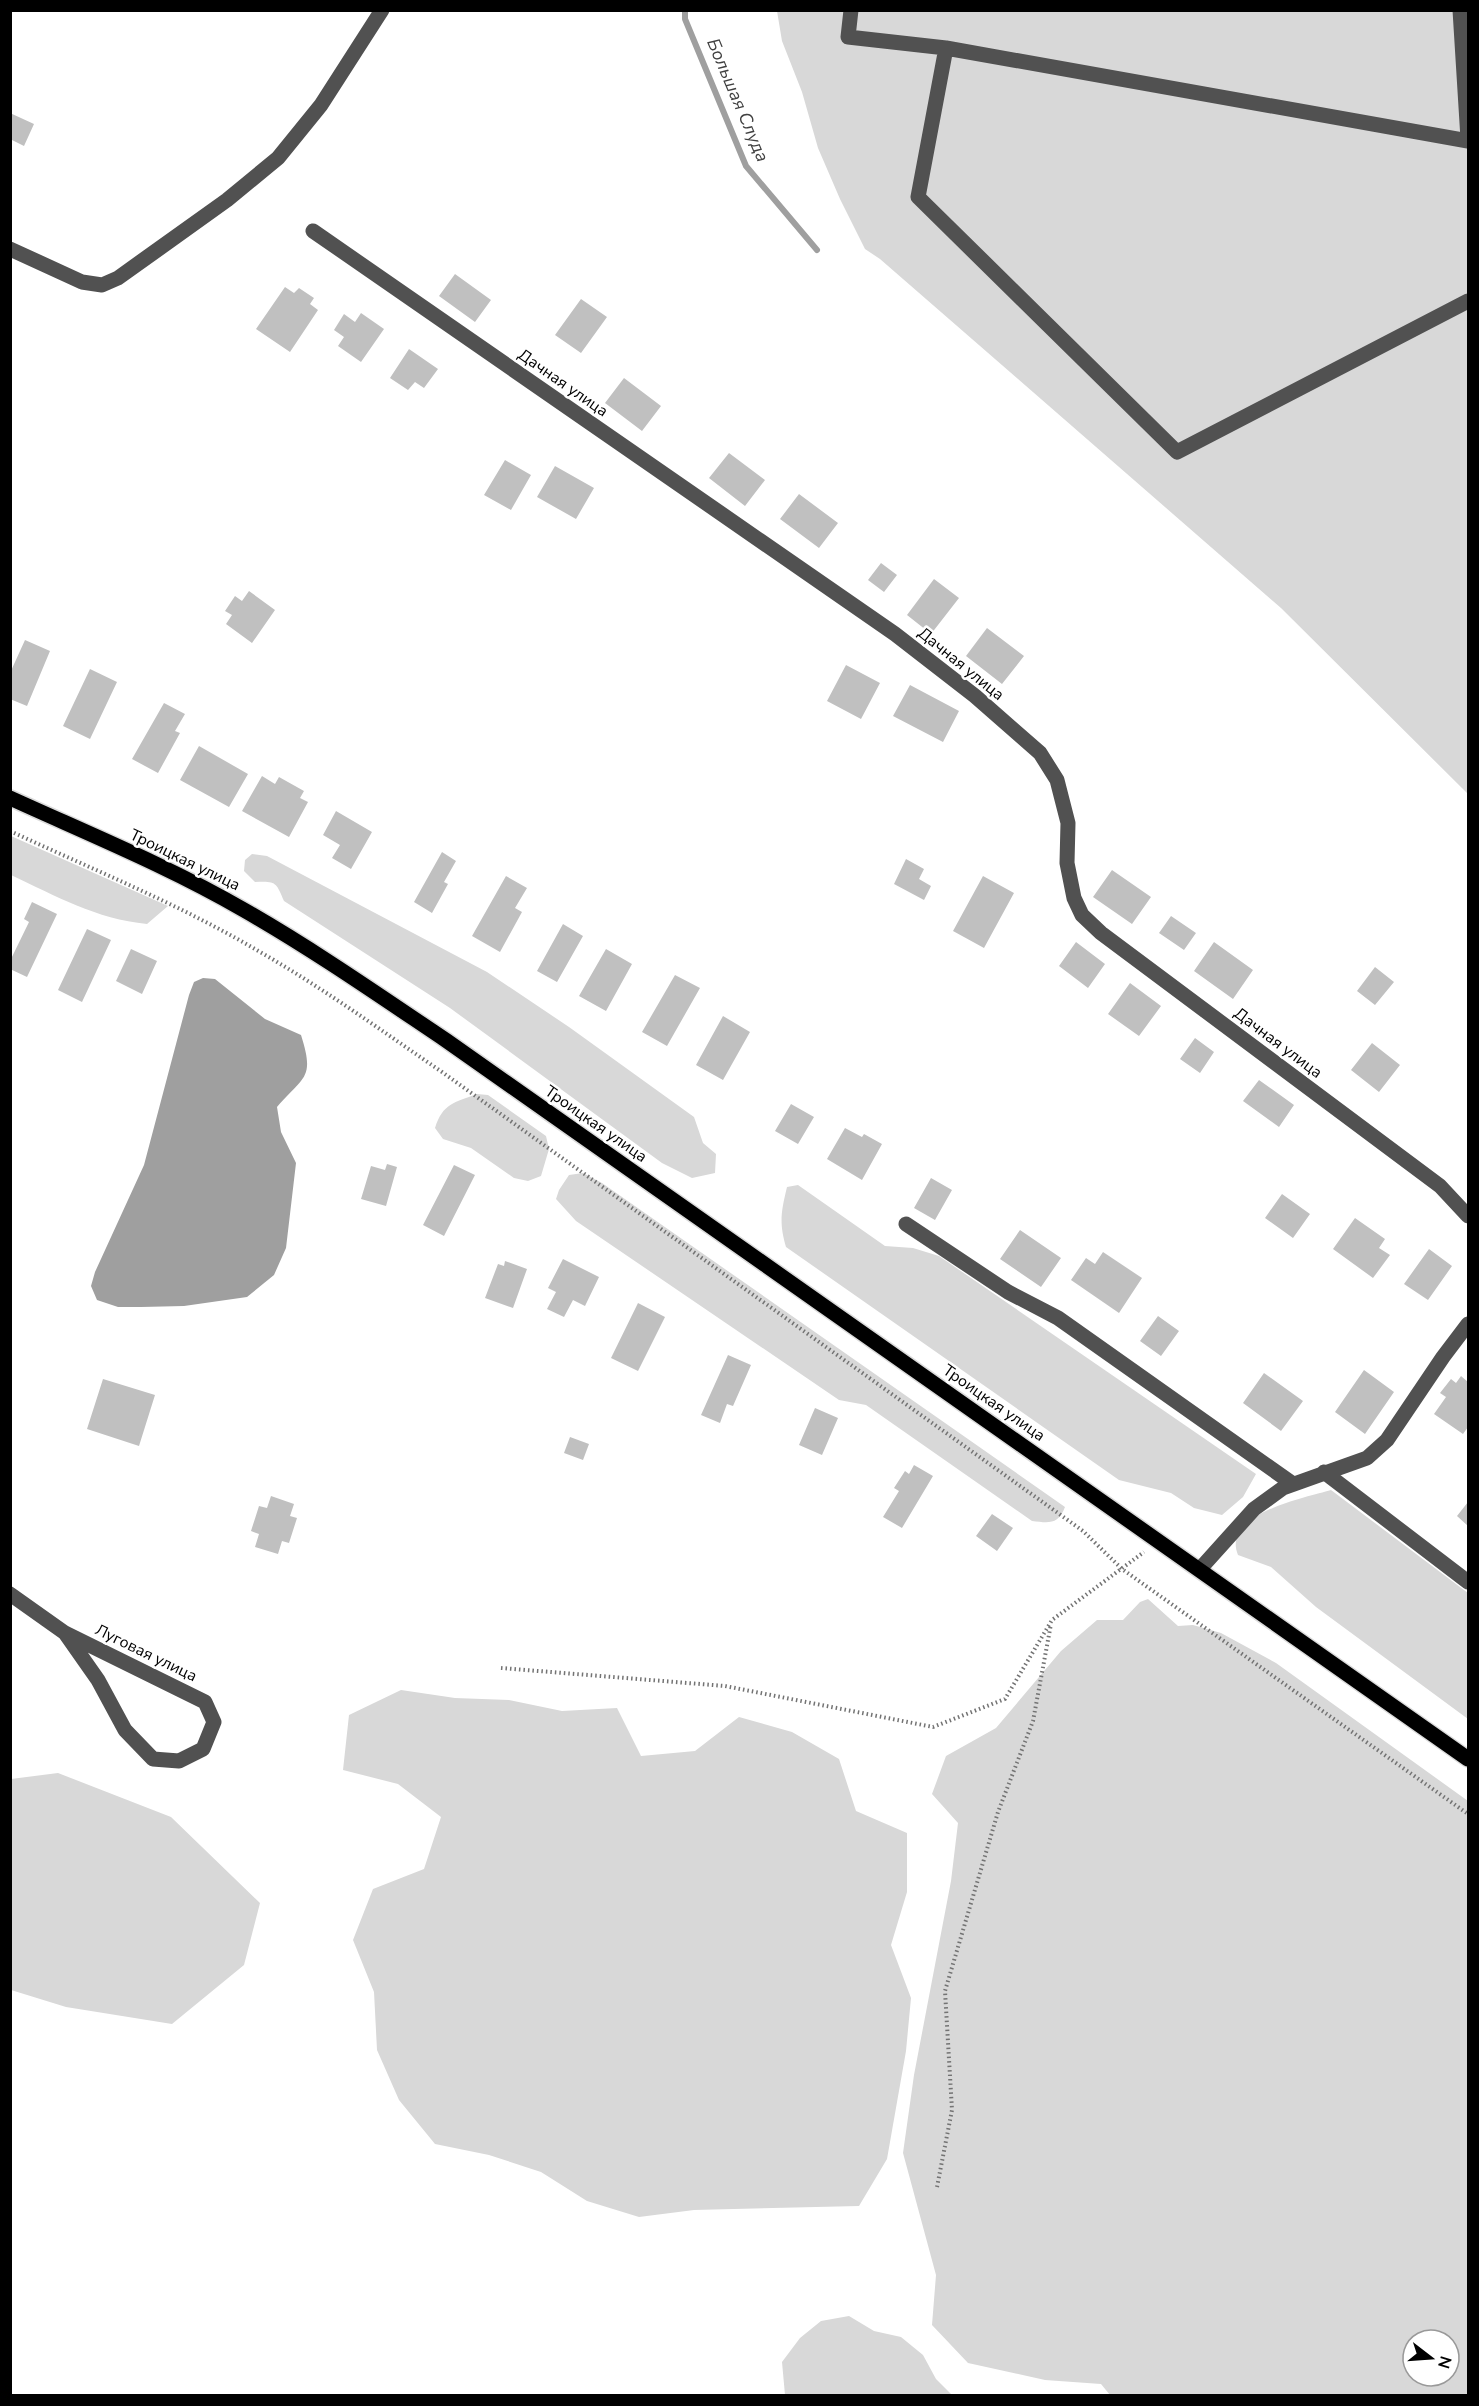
<svg xmlns="http://www.w3.org/2000/svg" width="1479" height="2406" font-family="'Nunito Sans',sans-serif">
	<style>
		.green { fill: #d8d8d8; fill-rule: evenodd }
		.water { fill: #9f9f9f }
		.lines { fill: none; stroke-linecap: round; stroke-linejoin: round }
		.stream { stroke: #9f9f9f; stroke-width: 6 }
		.building { fill: #c0c0c0 }
		.major-casing { stroke: #dbdbdb; stroke-width: 18 }
		.path { stroke: #737373; stroke-width: 4; stroke-dasharray: 1.5 3; stroke-linecap: butt }
		.minor { stroke: #515151; stroke-width: 15 }
		.major { stroke: #000; stroke-width: 15 }
		.labels { text-anchor: middle; dominant-baseline: central; stroke-width: 5; stroke-linejoin: round; paint-order: stroke }
		.street-label { font-size: 16px; fill: #000; stroke: #fff }
		.water-label { font-size: 18px; font-style: italic; fill: #404040; stroke: #fff }
	</style>
	<rect width="100%" height="100%" fill="#fff"/>
	<path class="green" d="M777 11H1468V794L1281 608 880 259 865 249 840 199 818 148 802 92 782 41Z
		M11 836 168 906 147 924C96 919 56 896 11 875Z
		M252 854 267 856 487 972 569 1027 694 1117 703 1143 716 1154 715 1173 692 1178 662 1163 450 1008 284 901C276 882 276 881 255 882L244 871 245 860Z
		M477 1094 488 1095 546 1136 549 1149 541 1176 528 1181 514 1178 471 1148 443 1139 435 1128C443 1103 454 1103 477 1094Z
		M583 1173 602 1183 1065 1507C1058 1525 1049 1523 1032 1521L866 1405 839 1400 576 1221 556 1199 559 1190 569 1175Z
		M798 1185 885 1246 913 1248 939 1256 1256 1474 1243 1497 1222 1515 1194 1508 1171 1493 1119 1480 786 1247C779 1223 781 1212 787 1187Z
		M1331 1490 1468 1593V1719L1316 1607 1271 1567 1238 1555C1221 1514 1304 1498 1331 1490Z
		M1148 1599 1178 1626 1193 1625 1221 1633 1276 1663 1468 1801V2395H1110L1101 2384 1045 2380 968 2363 932 2325 936 2275 903 2153 914 2075 951 1881 958 1823 932 1794 946 1756 996 1728 1061 1651 1097 1620H1123L1140 1602ZM1413 2340H1449V2376H1413Z
		M401 1690 455 1698 509 1700 562 1711 617 1708 641 1756 695 1751 739 1717 792 1732 839 1759 856 1811 907 1833V1892L891 1945 911 1998 906 2051 887 2159 859 2206 694 2210 639 2217 587 2201 541 2172 489 2155 435 2144 399 2100 377 2050 374 1992 353 1940 373 1889 424 1869 441 1817 398 1784 343 1770 349 1715Z
		M58 1773 171 1817 260 1903 244 1965 172 2024 66 2007 11 1990V1779Z
		M849 2316 874 2331 901 2337 923 2355 936 2379 952 2395H785L782 2362 800 2338 821 2321Z"/>
	<path class="water" d="M203 978 215 979 265 1019 301 1035C315 1079 304 1076 277 1107L281 1132 296 1163 286 1248 274 1275 247 1297 184 1306 141 1307H118L97 1300 91 1286 95 1272 144 1165 189 995 194 982Z"/>
	<g class="lines">
		<path class="stream" d="M685 10V19L746 166 817 250"/>
	</g>
	<path class="building" d="M10 113 34 124 24 146 10 139Z
		M455 274 491 300 475 322 439 296Z
		M285 287 294 293 299 288 314 298 310 304 318 310 290 352 256 329Z
		M581 299 607 317 581 353 555 335Z
		M361 313 384 329 361 362 338 346 344 337 334 330 344 314 355 322Z
		M409 349 438 369 424 388 415 382 408 390 390 378Z
		M624 378 661 406 642 431 605 403Z
		M729 453 765 480 745 506 709 478Z
		M505 460 531 475 511 510 484 495Z
		M555 466 594 488 576 519 537 497Z
		M799 494 838 523 819 548 780 519Z
		M881 563 897 575 884 592 868 580Z
		M934 579 959 598 931 634 907 615Z
		M249 591 275 610 252 643 226 624 232 615 225 611 235 596 242 601Z
		M987 628 1024 656 1002 684 966 656Z
		M25 640 50 651 27 706 10 699V673Z
		M846 665 880 683 861 719 827 701Z
		M90 669 117 682 90 739 63 726Z
		M910 685 959 711 943 742 893 716Z
		M164 703 185 714 175 731 180 733 158 773 132 759Z
		M199 746 248 774 229 807 180 780Z
		M262 776 275 784 279 777 304 791 300 798 308 802 289 837 242 811Z
		M336 811 372 832 351 869 332 858 340 845 323 835Z
		M442 852 456 861 444 882 448 884 432 913 414 902Z
		M906 859 924 869 919 879 931 886 924 900 894 884Z
		M1112 870 1151 897 1132 924 1093 897Z
		M506 876 527 888 515 908 522 912 500 952 472 936Z
		M983 876 1014 893 984 948 953 931Z
		M32 902 57 914 27 977 10 969V961L29 922 24 919Z
		M1171 916 1196 933 1184 950 1159 933Z
		M563 924 583 936 557 982 537 971Z
		M87 929 111 940 82 1002 58 990Z
		M1076 942 1105 964 1088 988 1059 966Z
		M1214 942 1253 970 1233 999 1194 971Z
		M131 949 157 961 142 994 116 981Z
		M606 949 632 964 606 1011 579 996Z
		M1375 967 1394 982 1375 1005 1357 991Z
		M675 975 700 988 667 1046 642 1032Z
		M1130 983 1161 1006 1139 1036 1108 1014Z
		M723 1016 750 1032 723 1080 696 1065Z
		M1195 1038 1214 1052 1200 1073 1180 1059Z
		M1372 1043 1400 1065 1379 1092 1351 1070Z
		M1259 1080 1294 1105 1279 1127 1243 1101Z
		M791 1104 814 1117 798 1144 775 1131Z
		M845 1128 862 1137 864 1134 882 1144 862 1180 827 1159Z
		M387 1164 397 1167 386 1206 361 1199 371 1166 385 1170Z
		M454 1165 475 1175 444 1236 423 1225Z
		M931 1178 952 1190 935 1220 914 1208Z
		M1282 1194 1310 1214 1293 1238 1265 1218Z
		M1355 1218 1385 1239 1379 1248 1390 1255 1373 1278 1333 1249Z
		M1020 1230 1061 1258 1041 1287 1000 1259Z
		M1429 1249 1452 1266 1428 1300 1404 1284Z
		M1103 1252 1142 1278 1119 1313 1071 1280 1086 1258 1095 1264Z
		M563 1259 599 1277 585 1306 573 1300 564 1317 547 1309 556 1292 548 1288Z
		M505 1261 527 1269 513 1308 485 1298 498 1264 504 1266Z
		M638 1303 665 1317 638 1371 611 1358Z
		M1158 1316 1179 1331 1161 1356 1140 1341Z
		M728 1355 751 1365 733 1406 727 1404 720 1423 701 1415Z
		M1364 1370 1394 1392 1365 1434 1335 1412Z
		M1264 1373 1303 1401 1281 1431 1243 1403Z
		M1461 1376 1468 1382V1427L1463 1434 1434 1414 1446 1397 1440 1393 1451 1379 1456 1383Z
		M103 1379 155 1395 139 1446 87 1429Z
		M815 1408 838 1418 822 1455 799 1445Z
		M570 1437 589 1444 583 1460 564 1453Z
		M914 1465 933 1476 902 1528 883 1517 899 1491 894 1488 905 1471 909 1474Z
		M271 1496 294 1504 290 1516 297 1518 289 1543 282 1541 278 1554 255 1547 259 1534 251 1531 259 1506 267 1508Z
		M1468 1502V1526L1457 1516Z
		M992 1514 1013 1528 997 1551 976 1536Z"/>
	<g class="lines">
		<g class="major-casing">
			<path id="major" d="M10 798C89 834 170 867 244 910 314 950 380 996 447 1041L1468 1759"/>
		</g>
		<path class="path" d="M10 831C94 870 181 905 260 952 323 988 382 1031 442 1072L1083 1531 1122 1569 1468 1814
			M501 1668 725 1686 933 1727 1005 1699 1052 1620 1144 1552
			M937 2187 952 2110 945 1991 998 1812 1033 1721 1051 1624"/>
		<path class="minor" d="M851 10 848 37 946 48 918 197 1177 452 1468 301
			M1460 10 1468 139
			M946 48 1468 141
			M313 231 895 634 975 696 1040 753 1057 780 1068 823 1067 863 1074 898 1082 915 1101 933 1440 1186 1468 1216
			M10 249 82 282 102 285 118 278 227 200 278 158 321 105 382 10
			M906 1224 1008 1292 1058 1318 1293 1484
			M1324 1472 1468 1582
			M1200 1569 1254 1509 1283 1488 1367 1458 1387 1440 1443 1357 1468 1324
			M10 1594 65 1633 205 1702 214 1722 203 1749 179 1761 153 1759 125 1730 98 1680 65 1633"/>
		<use href="#major" class="major"/>
	</g>
	<g class="labels">
		<g class="street-label">
			<text transform="translate(563 383) rotate(35)">Дачная улица</text>
			<text transform="translate(961 664) rotate(39)">Дачная улица</text>
			<text transform="translate(185 860) rotate(26)">Троицкая улица</text>
			<text transform="translate(1278 1043) rotate(37)">Дачная улица</text>
			<text transform="translate(596 1124) rotate(35)">Троицкая улица</text>
			<text transform="translate(994 1403) rotate(35)">Троицкая улица</text>
			<text transform="translate(146 1653) rotate(26)">Луговая улица</text>
		</g>
		<g class="water-label">
			<text transform="translate(738 100) rotate(67)">Большая Слуда</text>
		</g>
	</g>
	<rect width="1479" height="2406" fill="none" stroke="#000000" stroke-width="24"/>
	<g transform="translate(1431 2358) rotate(107)"><circle r="28" fill="#ffffff" stroke="#999999" stroke-width="1.5"/>
	<path d="M0-4.5L10 22L0 15L-10 22Z" fill="#000000"/>
	<text y="-9" font-size="16" font-weight="bold" text-anchor="middle" fill="#000000">N</text>
	</g>
</svg>
